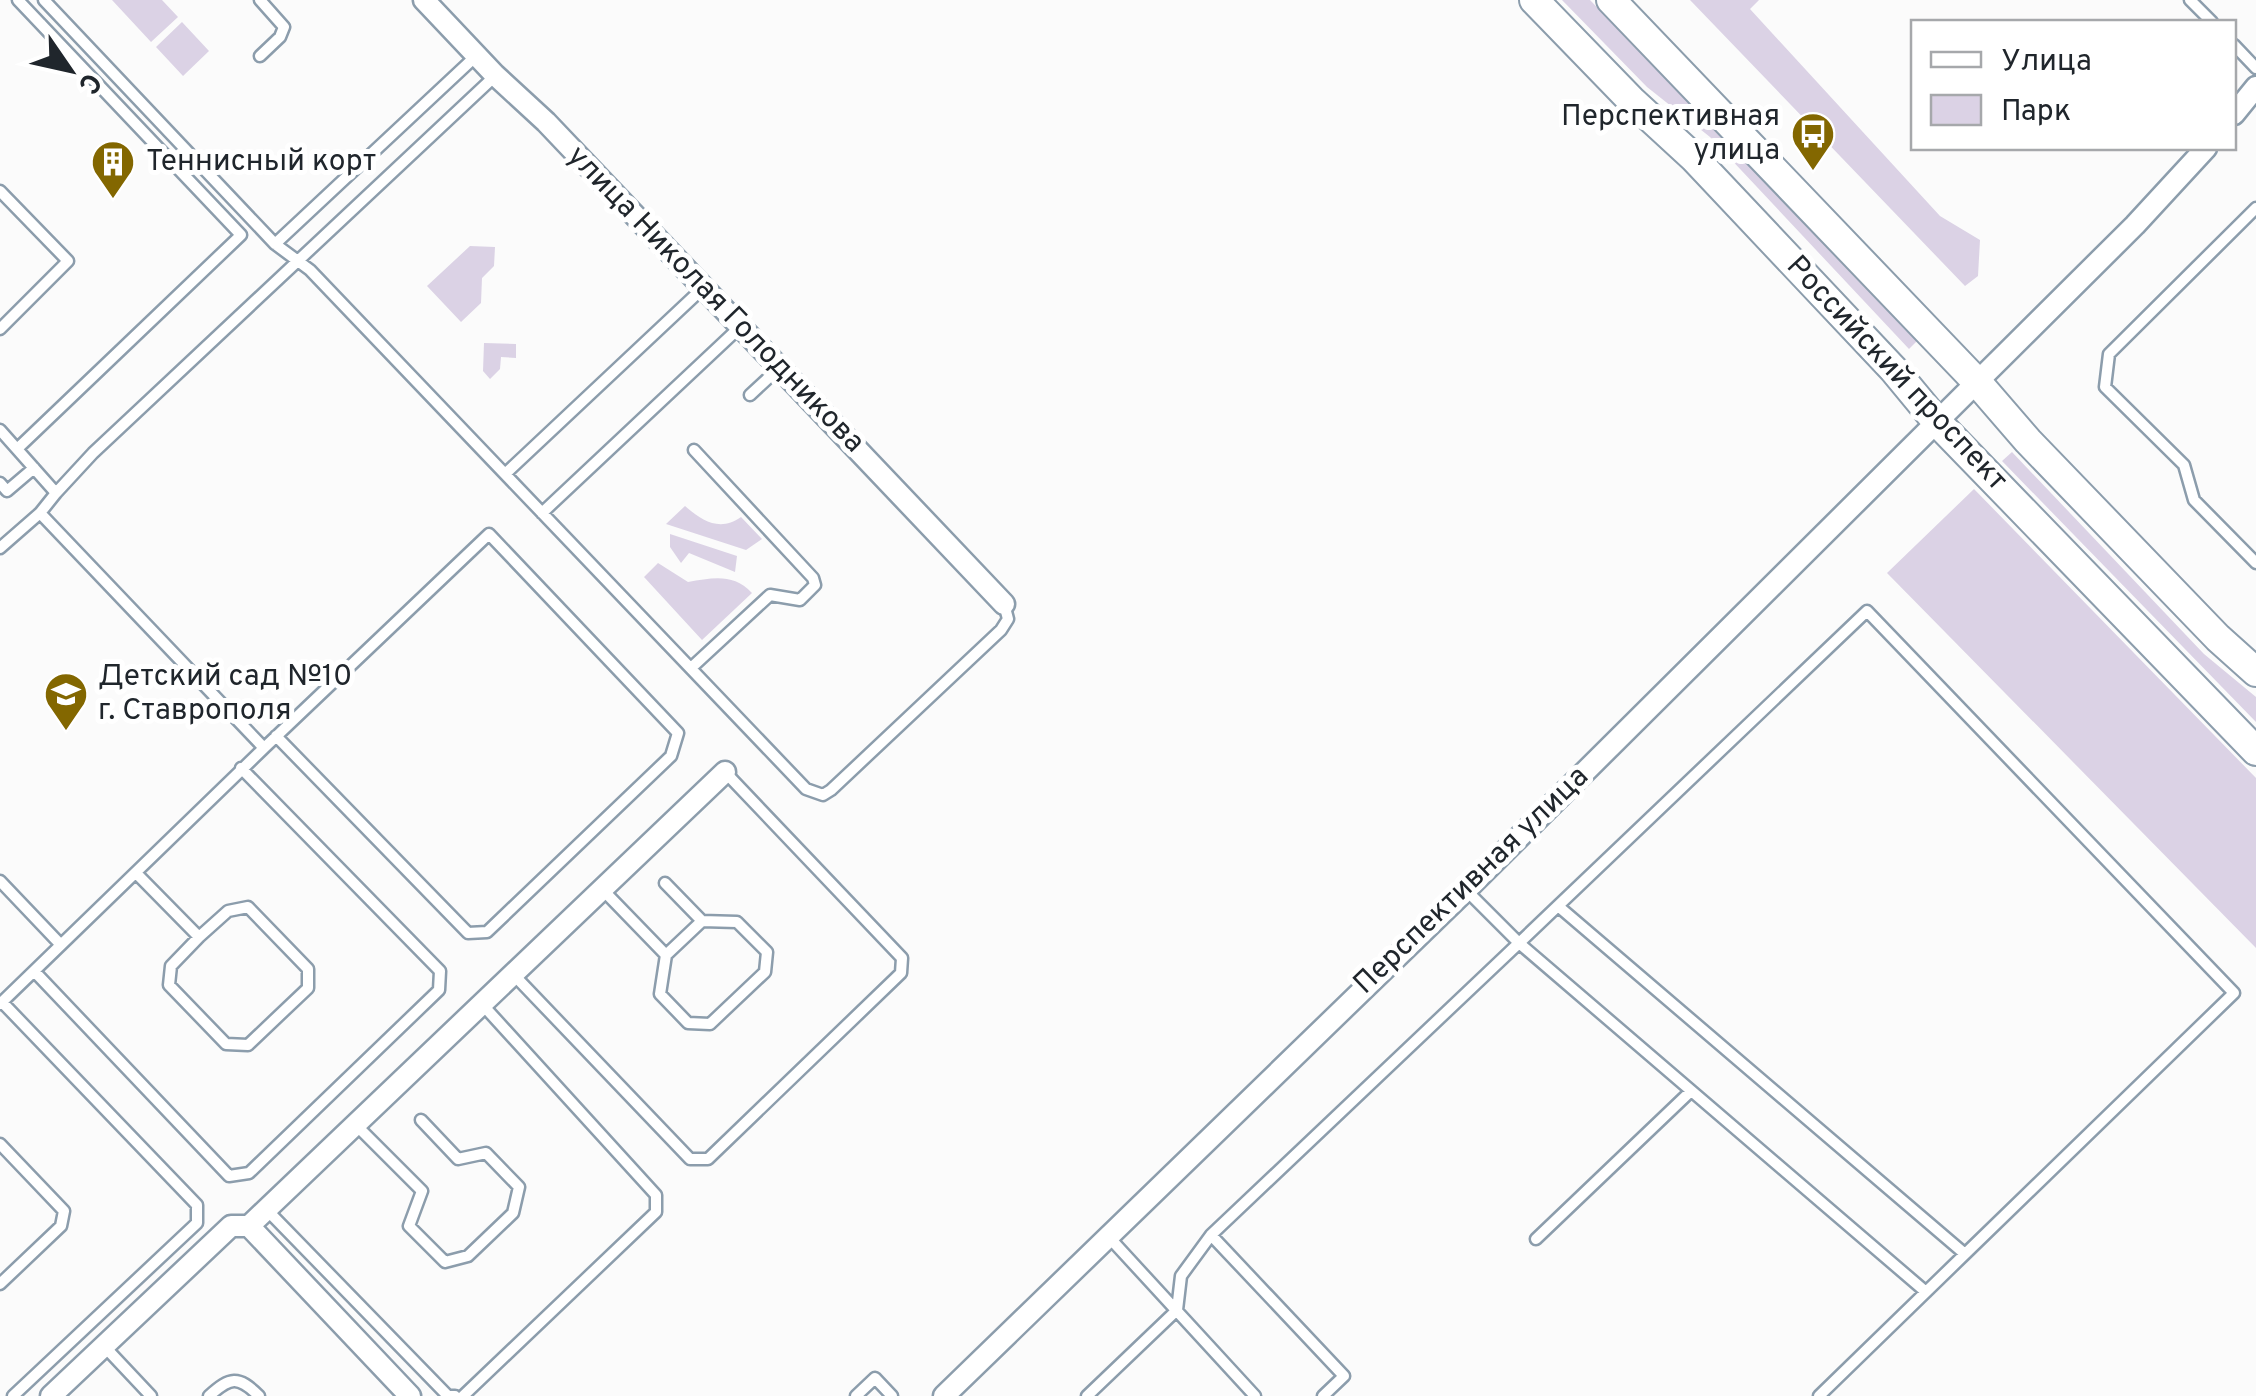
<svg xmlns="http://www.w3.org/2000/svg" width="2256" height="1396" font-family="Overpass,sans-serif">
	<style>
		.green { fill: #dbd2e5 }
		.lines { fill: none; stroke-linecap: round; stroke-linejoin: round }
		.lane-casing { stroke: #8c9dac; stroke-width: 15 }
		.street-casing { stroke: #8c9dac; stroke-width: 25 }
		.secondary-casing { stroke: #8c9dac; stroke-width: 32 }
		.lane { stroke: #fff; stroke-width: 10 }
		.street { stroke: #fff; stroke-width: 20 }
		.secondary { stroke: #fff; stroke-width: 28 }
		.labels { text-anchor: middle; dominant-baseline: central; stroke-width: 10; stroke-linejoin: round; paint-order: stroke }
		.poi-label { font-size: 30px; fill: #20262c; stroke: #fff; text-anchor: start }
		.street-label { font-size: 30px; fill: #20262c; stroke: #fff }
	</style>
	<rect width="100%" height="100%" fill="#fbfbfb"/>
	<path class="green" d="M112 0H162L178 17 151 42Z
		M1562 0H1590L1917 341 1909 349 1710 137 1647 87Z
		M1690 0H1759L1750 9 1940 216 1980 240 1978 276 1965 286Z
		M182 22 209 51 183 76 156 47Z
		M470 246 495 247 494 266 482 278 481 303 461 322 427 286Z
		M484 343 516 344V358L501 357 500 369 490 379 483 371Z
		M2012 452 2204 654 2256 697V722L2002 461Z
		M1974 489 2256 778V948L1887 573Z
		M685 506C702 521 720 532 741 517L762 539 746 550 666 524Z
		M670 534 737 556 735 572 689 553 681 563 670 547Z
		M658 563 688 582C713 578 733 573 752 593L702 640 644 577Z"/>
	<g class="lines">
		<g class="lane-casing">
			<path id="lane" d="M44 0 275 244 310 270 806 789 823 795 831 790 1001 630 1008 619 1004 604
				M2190 0 2212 22
				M2234 45 2256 68
				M260 56 280 37 284 27 260 0
				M0 191 68 261 0 329
				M2256 208 2109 354 2105 387 2184 465 2194 500 2256 563
				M275 244 476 56
				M750 395 779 368
				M0 430 56 493 40 513 0 548
				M17 449 241 235 18 0
				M505 474 703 288
				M0 483 7 491 34 468
				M56 493 93 453 495 76
				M542 513 740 327
				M691 668 770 595 800 600 815 585 813 578 694 450
				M264 748 489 534 678 733 671 756 487 932 468 933 276 736
				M136 873 199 937 171 966 169 985 226 1044 248 1045 308 988V969L248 907 228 911 199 937
				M0 881 61 945
				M602 889 666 955 660 994 688 1023 710 1024 765 972 767 952 737 922 702 921 665 883
				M1558 906 1965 1254
				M666 955 702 921
				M34 971 229 1176 249 1173 439 990 440 971 241 768
				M513 974 690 1159H708L901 973 902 958 725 772
				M2 1002 197 1205V1223L13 1396
				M0 1004 264 748 40 513
				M356 1125 422 1191 409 1226 445 1262 468 1256 513 1213 519 1187 486 1153 458 1159 421 1120
				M0 1144 64 1211 61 1226 0 1284
				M267 1210 448 1396H455
				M1107 1235 1255 1396
				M1211 1235 1344 1376 1323 1396
				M1536 1239 1691 1091
				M104 1346 151 1396
				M209 1396C230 1377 238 1375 259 1396
				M463 1396 656 1212V1195L481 1003
				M856 1396 875 1378 892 1396
				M1087 1396 1177 1310 1181 1276 1211 1235 1519 943 1466 890
				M1819 1396 1965 1254 2234 993 1867 611 1519 943 1926 1292"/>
		</g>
		<g class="street-casing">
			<path id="street" d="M424 0 495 75 546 122 1004 604
				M2234 114 2256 87
				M249 1226 725 772
				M51 1396 231 1226H249L410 1396
				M944 1396 1466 890 2135 225 2206 148"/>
		</g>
		<g class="secondary-casing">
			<path id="secondary" d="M1534 0 1631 100 1694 158 1894 370 1937 422 2256 751
				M1611 0 1977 382 2028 441 2218 638 2256 672"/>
		</g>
		<use href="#lane" class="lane"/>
		<use href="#street" class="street"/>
		<use href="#secondary" class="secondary"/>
	</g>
	<defs>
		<g id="bus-pin" transform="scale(2.25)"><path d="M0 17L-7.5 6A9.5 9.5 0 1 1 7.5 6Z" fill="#836700" stroke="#fff"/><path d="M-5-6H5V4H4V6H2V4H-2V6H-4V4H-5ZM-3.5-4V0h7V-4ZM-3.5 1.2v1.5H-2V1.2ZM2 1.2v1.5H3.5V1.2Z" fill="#fff"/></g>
		<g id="building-pin" transform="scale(2.25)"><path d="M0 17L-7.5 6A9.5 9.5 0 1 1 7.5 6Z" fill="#836700" stroke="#fff"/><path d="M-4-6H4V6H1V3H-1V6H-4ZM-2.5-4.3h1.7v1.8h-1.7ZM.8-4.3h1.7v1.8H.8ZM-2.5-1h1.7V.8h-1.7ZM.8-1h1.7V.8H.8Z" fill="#fff"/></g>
		<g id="school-pin" transform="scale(2.25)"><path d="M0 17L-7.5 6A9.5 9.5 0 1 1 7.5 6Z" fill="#836700" stroke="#fff"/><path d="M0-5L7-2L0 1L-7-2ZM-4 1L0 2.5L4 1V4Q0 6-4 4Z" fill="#fff"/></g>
	</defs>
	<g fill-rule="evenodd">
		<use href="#bus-pin" x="1813" y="134"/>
		<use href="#building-pin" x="113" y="162"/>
		<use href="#school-pin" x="66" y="694"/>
	</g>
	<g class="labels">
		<g class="poi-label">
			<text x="1780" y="117" text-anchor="end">Перспективная<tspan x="1780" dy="34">улица</tspan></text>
			<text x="146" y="162">Теннисный корт</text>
			<text x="98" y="677">Детский сад №10<tspan x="98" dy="34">г. Ставрополя</tspan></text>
		</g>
		<g class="street-label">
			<text transform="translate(715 300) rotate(46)">улица Николая Голодникова</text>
			<text transform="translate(1896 374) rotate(47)">Российский проспект</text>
			<text transform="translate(1472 881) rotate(-44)">Перспективная улица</text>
		</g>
	</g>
	<rect x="1911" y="20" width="325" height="130" fill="#ffffff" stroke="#a6a8ab" stroke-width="2.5"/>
	<rect x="1931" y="52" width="50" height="15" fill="#ffffff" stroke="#a6a8ab" stroke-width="2.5"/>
	<text x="2001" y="70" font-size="30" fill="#20262c">Улица</text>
	<rect x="1931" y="95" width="50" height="30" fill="#dbd2e5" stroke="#a6a8ab" stroke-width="2.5"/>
	<text x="2001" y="120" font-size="30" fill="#20262c">Парк</text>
	<g transform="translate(70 70) rotate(124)" stroke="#ffffff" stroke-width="8" paint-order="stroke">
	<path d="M0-8L18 38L0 25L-18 38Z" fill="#20262c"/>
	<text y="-15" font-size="28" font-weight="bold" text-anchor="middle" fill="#20262c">С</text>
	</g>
</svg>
